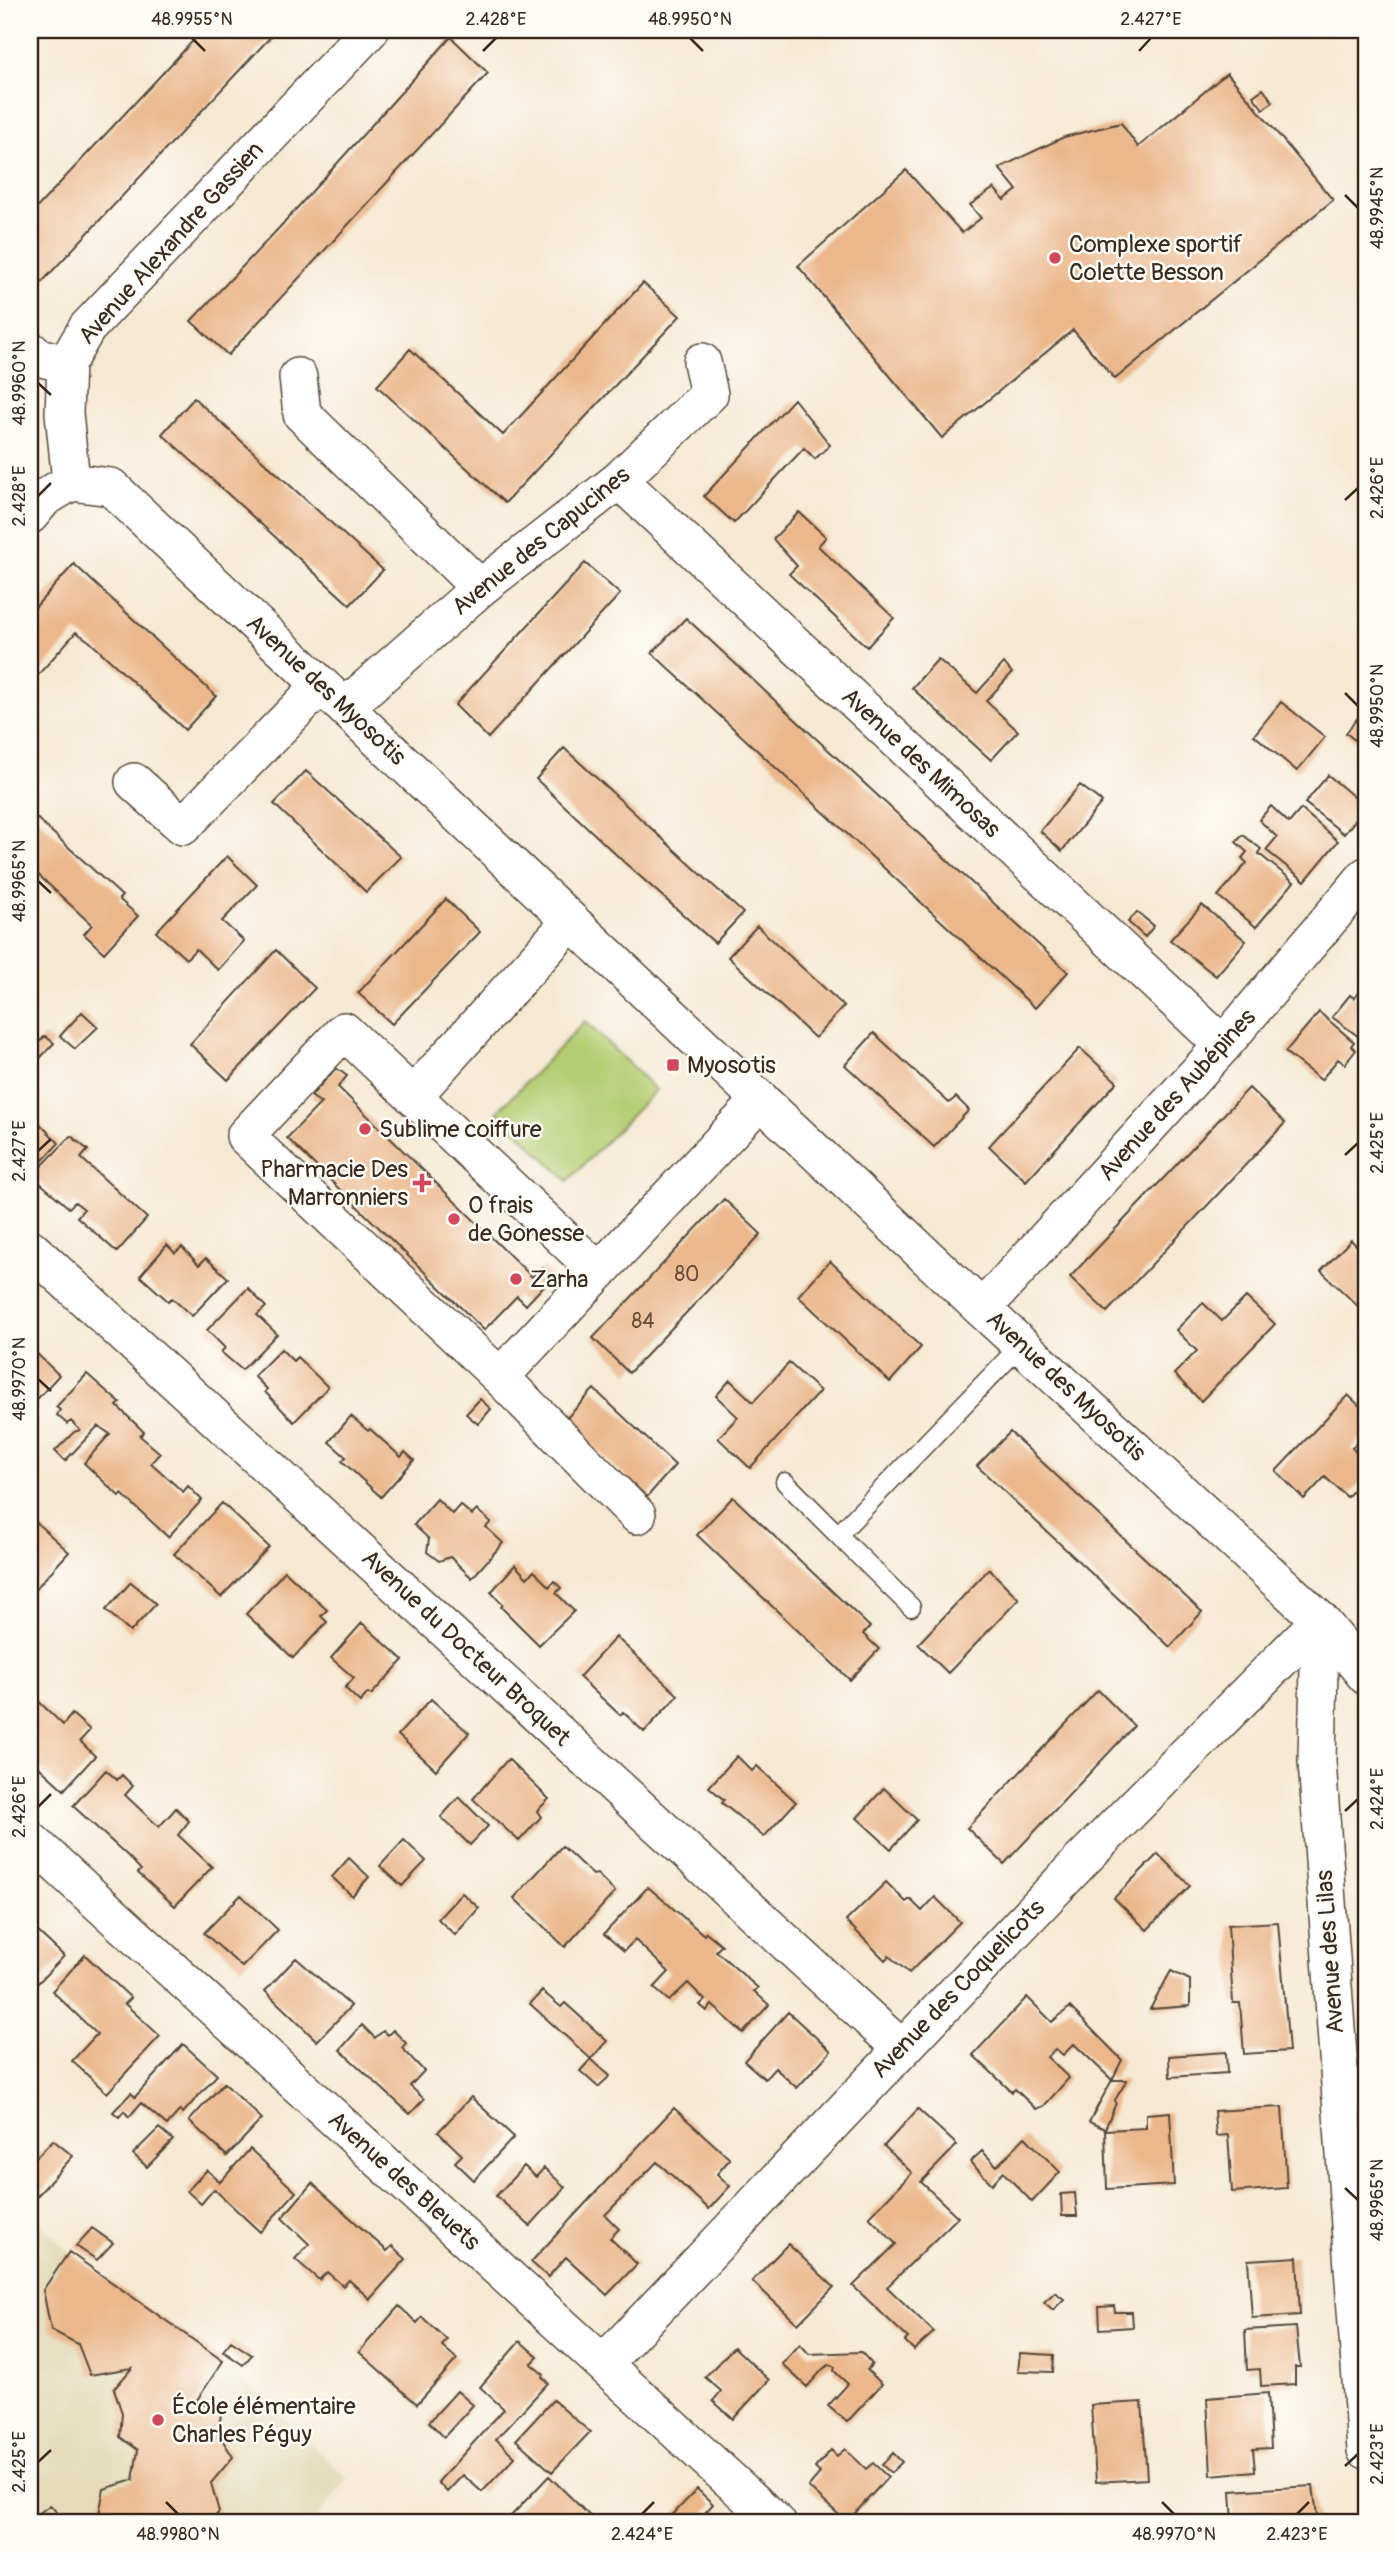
<svg xmlns="http://www.w3.org/2000/svg" width="1396" height="2553" font-family="Pangolin,sans-serif">
	<style>
		.built { fill: #e3dbba }
		.green { fill: #b4cd72; stroke: #787c48; stroke-width: 2 }
		.building { fill: #ebb78b }
		.lines { fill: none; stroke-linecap: round; stroke-linejoin: round }
		.service-casing { stroke: #574739; stroke-width: 21 }
		.minor-casing { stroke: #574739; stroke-width: 40 }
		.service { stroke: #fff; stroke-width: 18 }
		.minor { stroke: #fff; stroke-width: 37 }
		.ticks { fill: none; stroke: #3b2a1e; stroke-width: 2.5 }
		.poi-dot { fill: #d1495b; stroke: #fdfcf7; stroke-width: 2.5 }
		.labels { text-anchor: middle; dominant-baseline: central; stroke-width: 5; stroke-linejoin: round; paint-order: stroke }
		.number-label { font-size: 21px; fill: #674d39 }
		.street-label { font-size: 24px; fill: #3b2a1e; stroke: #fdfcf7 }
		.poi-label { font-size: 24px; fill: #3b2a1e; stroke: #fdfcf7; text-anchor: start }
		.neatline { fill: none; stroke: #3b2a1e; stroke-width: 2.5 }
		.ticks-label { font-size: 18px; text-anchor: middle; fill: #3b2a1e }
	</style>
	<rect width="100%" height="100%" fill="#fdfcf7"/>
	<filter id="ink" filterUnits="userSpaceOnUse"><feTurbulence type="fractalNoise" baseFrequency=".0143" numOctaves="2"/><feDisplacementMap in="SourceGraphic" scale="14" xChannelSelector="R" yChannelSelector="G"/><feConvolveMatrix kernelMatrix="1 2 1 2 8 2 1 2 1" color-interpolation-filters="sRGB"/></filter>
	<filter id="wash" filterUnits="userSpaceOnUse"><feTurbulence type="fractalNoise" baseFrequency=".00686" numOctaves="4" result="noise"/><feDisplacementMap in="SourceGraphic" scale="28" xChannelSelector="R" yChannelSelector="G"/><feGaussianBlur stdDeviation="1.57" result="paint"/><feColorMatrix in="noise" values="0 0 0 0 0 0 0 0 0 0 0 0 0 0 0 0 0 1.4 0 .05"/><feComposite in="paint" operator="in"/></filter>
	<g filter="url(#wash)">
		<rect width="100%" height="100%" fill="#f5e9d3"/>
		<path class="built" d="M30 2214 69 2252 223 2361 348 2479 312 2523H30Z"/>
		<path class="green" d="M585 1021 656 1090 568 1181 497 1112Z"/>
		<g id="blocks">
			<path class="building" d="M203 30H277L30 295V215Z
				M451 37 488 73 228 355 191 321 279 228Z
				M1227 73 1333 200 1115 379 1073 330 942 438 798 266 906 170 962 233 981 218 970 205 994 188 1004 200 1017 190 999 168 1064 137 1121 123 1138 147Z
				M1263 89 1273 102 1263 109 1253 96Z
				M643 283 680 316 505 503 377 386 410 349 503 435Z
				M194 398 383 570 350 605 162 434Z
				M794 399 830 445 815 459 804 448 734 523 704 496Z
				M799 512 826 537 818 546 894 618 867 647 789 574 797 566 773 539Z
				M585 563 620 594 488 738 455 705Z
				M74 564 216 696 185 730 89 641 76 632 30 684V613Z
				M686 618 1068 972 1035 1008 652 653Z
				M938 659 977 693 1004 663 1012 673 986 701 1018 731 991 760 912 688Z
				M1281 702 1325 737 1297 771 1254 735Z
				M1366 707V749L1346 733Z
				M564 748 743 913 715 943 625 863 536 779Z
				M306 771 401 857 366 892 274 804Z
				M1328 775 1366 807 1344 834 1305 803Z
				M1080 785 1102 802 1062 851 1040 831Z
				M1271 806 1289 823 1301 809 1338 841 1305 881 1266 850 1277 837 1259 820Z
				M30 812 122 896 119 899 138 916 104 953 84 934 92 925 30 867Z
				M1243 835 1261 849 1258 853 1294 882 1256 927 1218 896 1247 863 1242 858 1247 852 1236 842Z
				M227 856 257 885 222 921 244 941 218 970 196 949 186 959 156 932Z
				M446 899 480 932 392 1024 358 993Z
				M1202 905 1246 941 1216 976 1170 940Z
				M1137 912 1154 926 1145 937 1128 922Z
				M757 926 844 1006 815 1038 728 957Z
				M276 950 315 988 228 1080 190 1044Z
				M1366 982V1042L1332 1017 1350 995 1354 998Z
				M82 1012 98 1027 75 1049 60 1036Z
				M1319 1012 1354 1042 1351 1046 1356 1050 1345 1064 1338 1059 1321 1080 1285 1052Z
				M874 1033 949 1103 956 1097 969 1110 934 1147 845 1065Z
				M45 1036 54 1043 30 1069V1051Z
				M1080 1048 1117 1082 1026 1181 989 1146Z
				M336 1068 347 1076 338 1087 532 1277 543 1268 552 1277 526 1305 517 1296 484 1330 287 1138 321 1103 311 1096Z
				M1249 1088 1285 1123 1107 1312 1070 1277Z
				M33 1117 59 1143 30 1174V1120Z
				M71 1136 88 1150 81 1158 147 1218 117 1252 77 1217 84 1209 75 1202 69 1208 32 1176Z
				M724 1199 761 1234 629 1373 593 1338Z
				M1351 1240 1366 1255V1314L1321 1271Z
				M167 1245 175 1253 182 1247 199 1265 206 1258 228 1278 192 1316 172 1298 168 1301 140 1276Z
				M830 1261 921 1347 890 1382 798 1296Z
				M248 1288 266 1307 257 1315 277 1334 242 1370 221 1352 225 1348 207 1330Z
				M1246 1297 1275 1324 1201 1401 1174 1374 1197 1351 1176 1330 1203 1303 1222 1321Z
				M30 1347 59 1375 30 1407Z
				M281 1349 293 1361 297 1357 328 1387 294 1422 265 1392 267 1389 254 1376Z
				M789 1363 820 1391 750 1468 718 1438 738 1417 716 1396 730 1380 753 1402Z
				M87 1374 120 1403 117 1406 144 1432 140 1436 160 1453 151 1463 183 1492 188 1486 202 1500 168 1537 122 1494 120 1497 84 1463 110 1434 98 1426 65 1461 55 1451 74 1432 80 1430 71 1421 67 1424 57 1415 60 1410 56 1407Z
				M594 1389 675 1465 647 1497 565 1420Z
				M1348 1395 1366 1412V1433L1352 1448 1366 1461V1477L1347 1497 1325 1477 1304 1499 1276 1471Z
				M480 1399 491 1409 478 1424 466 1414Z
				M351 1416 368 1431 370 1429 401 1457 405 1452 414 1460 381 1497 342 1461 346 1457 329 1442Z
				M1010 1432 1202 1612 1170 1647 977 1466Z
				M733 1497 870 1627 863 1634 879 1649 850 1680 697 1535Z
				M437 1499 452 1514 460 1505 472 1515 477 1510 491 1522 486 1527 503 1543 472 1578 450 1557 439 1561 427 1552 429 1539 414 1525Z
				M222 1503 269 1547 221 1597 174 1554Z
				M30 1517 69 1552 30 1595Z
				M515 1565 527 1578 534 1571 549 1587 554 1581 561 1588 556 1593 574 1611 539 1645 501 1607 503 1605 491 1592Z
				M989 1569 1019 1599 948 1673 918 1644Z
				M285 1571 327 1610 321 1616 327 1622 293 1658 246 1614Z
				M131 1582 156 1604 130 1632 106 1610Z
				M362 1623 403 1660 371 1695 368 1693 360 1702 345 1688 354 1678 331 1658Z
				M616 1637 678 1695 644 1732 623 1712 620 1715 579 1677Z
				M1098 1690 1134 1726 1004 1864 967 1828Z
				M30 1693 63 1725 72 1714 90 1730 80 1741 95 1756 64 1790 30 1759Z
				M431 1699 469 1733 436 1770 398 1735Z
				M737 1756 752 1771 757 1766 796 1802 764 1837 722 1803 724 1800 709 1787Z
				M508 1759 549 1799 537 1811 541 1817 519 1841 473 1799Z
				M106 1770 117 1780 122 1775 133 1786 125 1795 159 1827 176 1808 189 1821 178 1835 212 1867 175 1906 138 1873 141 1870 130 1858 73 1806Z
				M884 1788 917 1820 891 1849 857 1818Z
				M459 1797 488 1826 470 1845 441 1817Z
				M404 1840 426 1861 402 1886 380 1866Z
				M562 1846 593 1875 597 1874 615 1892 565 1947 514 1898Z
				M1158 1854 1190 1886 1147 1930 1114 1898Z
				M349 1858 369 1877 352 1896 332 1877Z
				M886 1882 906 1902 910 1899 922 1911 935 1897 960 1922 909 1973 889 1956 885 1960 846 1921Z
				M648 1887 704 1935 706 1932 722 1945 716 1951 758 1988 754 1991 769 2005 743 2033 712 2005 707 2011 700 2005 705 2000 688 1983 669 2001 654 1988 669 1972 635 1940 624 1951 604 1934Z
				M462 1893 479 1908 455 1935 438 1919Z
				M241 1895 278 1930 242 1967 204 1933Z
				M1278 1922 1289 2051 1244 2054 1240 2003H1233L1228 1925Z
				M34 1928 64 1956 35 1986 30 1981V1932Z
				M85 1955 131 1998 125 2004 160 2036 107 2093 72 2061 97 2034 52 1991Z
				M296 1958 351 2006 317 2041 265 1991Z
				M1171 1971 1190 1980V2006L1150 2009Z
				M542 1991 561 2007 565 2003 607 2041 591 2059 530 2004Z
				M1027 1997 1052 2022 1070 2007 1122 2060 1112 2080H1127L1115 2100 1116 2103 1105 2129 1089 2122 1112 2080 1074 2044 1063 2055 1056 2049 1047 2057 1069 2078 1044 2106 1036 2109 1015 2089 1012 2092 973 2055Z
				M788 2012 831 2051 797 2088 775 2068 765 2079 744 2061Z
				M362 2025 375 2038 383 2031 388 2035 393 2030 406 2043 402 2048 424 2071 410 2086 424 2099 410 2114 340 2050Z
				M183 2044 217 2075 183 2113 180 2110 167 2125 141 2103 129 2117 124 2111 119 2117 113 2112 131 2093 135 2097Z
				M1226 2052 1227 2073 1170 2077 1169 2056Z
				M591 2059 610 2076 598 2087 580 2071Z
				M224 2083 262 2119 227 2156 189 2121Z
				M471 2097 514 2137 474 2180 455 2162 462 2155 438 2132Z
				M1282 2107 1287 2188 1232 2192 1228 2135 1216 2136 1214 2111Z
				M674 2108 730 2159 717 2174 730 2186 709 2209 657 2162 605 2215 619 2229 610 2238 637 2264 607 2295 566 2257 548 2277 531 2262Z
				M918 2109 957 2145 921 2182 958 2217 887 2287 934 2332 914 2350 905 2341 908 2338 853 2286 896 2244 869 2217 912 2173 884 2146Z
				M1170 2112 1174 2185 1107 2189 1105 2130 1146 2128V2114Z
				M159 2128 173 2140 147 2167 133 2154Z
				M1025 2137 1060 2172 1032 2202 1003 2172 992 2184 970 2162 982 2151 997 2166Z
				M53 2140 73 2156 30 2204V2163Z
				M250 2149 296 2192 260 2232 214 2189 201 2204 187 2191 207 2170 220 2182Z
				M524 2166 536 2177 544 2168 565 2187 530 2226 496 2196Z
				M312 2183 387 2251 392 2246 406 2259 370 2299 349 2280 343 2286 327 2272 319 2280 295 2259 309 2244 282 2218Z
				M1075 2193 1077 2216H1062L1061 2194Z
				M92 2228 113 2243 97 2260 76 2246Z
				M788 2244 834 2287 798 2324 752 2281Z
				M69 2252 223 2361 195 2403 222 2408 218 2433 233 2457 211 2483 219 2512 210 2523H86L98 2519 104 2489 133 2480 138 2450 120 2437 122 2413 114 2389 132 2368 90 2375 78 2344 51 2330 43 2290Z
				M1297 2257 1300 2315 1252 2318 1248 2260Z
				M1055 2292 1064 2299 1053 2310 1044 2302Z
				M399 2306 417 2323 422 2317 447 2340 442 2346 457 2359 417 2404 359 2352Z
				M1114 2306 1115 2312H1132L1133 2327 1100 2329 1099 2307Z
				M1296 2327 1300 2367H1295V2384L1261 2386 1260 2369 1247 2370 1245 2330Z
				M231 2341 252 2355 243 2365 223 2351Z
				M520 2341 538 2357 531 2364 543 2374 542 2377 548 2383 496 2439 515 2457 482 2492 463 2475 447 2492 438 2482 504 2409 480 2387Z
				M800 2344 809 2354 861 2352 872 2364 867 2370 882 2384 847 2422 828 2406 848 2384 834 2371 835 2367 829 2365 823 2369 807 2387 782 2364Z
				M734 2347 769 2380 733 2419 713 2401 721 2391 705 2377Z
				M1020 2353 1054 2355 1053 2372 1018 2371Z
				M457 2391 473 2405 444 2437 429 2422Z
				M1268 2393 1271 2448 1253 2449 1255 2471 1211 2475 1207 2398Z
				M553 2400 590 2432 552 2472 516 2440Z
				M1142 2402 1147 2479 1096 2482 1091 2405Z
				M845 2449 866 2469 873 2463 888 2477 847 2522 808 2487 820 2473 815 2468 831 2450 837 2456Z
				M893 2453 902 2462 891 2473 882 2465Z
				M549 2476 595 2521 593 2523H517L510 2517Z
				M1313 2486 1318 2523H1233L1231 2491Z
				M697 2489 713 2504 696 2523H665Z
				M50 2505 67 2523H30V2520Z"/>
		</g>
	</g>
	<g filter="url(#ink)">
		<use href="#blocks" fill-opacity="0" stroke="#574739" stroke-width="2"/>
		<g class="lines">
			<g class="service-casing">
				<path id="service" d="M785 1482 838 1535 1021 1345
					M838 1535 911 1607"/>
			</g>
			<g class="minor-casing">
				<path id="minor" d="M30 350 38 357 66 364
					M298 377 302 414 480 588
					M619 480 1223 1045
					M71 482 111 487 982 1309 1320 1620 1366 1676
					M71 482 64 413 66 364 87 328 370 30
					M30 515 44 498 71 482
					M345 707 480 588 619 480 709 394 702 362
					M134 782 183 826 321 685
					M413 1096 571 921
					M30 1248 902 2049
					M599 1272 344 1031 245 1136 500 1377 732 1130 761 1100
					M982 1309 1223 1045 1366 876
					M500 1377 637 1515
					M1320 1620 1317 1761 1366 2450
					M30 1840 777 2523
					M603 2364 1081 1861 1320 1620"/>
			</g>
			<use href="#service" class="service"/>
			<use href="#minor" class="minor"/>
		</g>
	</g>
	<path class="ticks" d="M192 38 205 51M690 38 703 51M483 51 496 38M1139 51 1151 38M1345 195 1358 208M38 383 51 395M38 496 51 483M1345 500 1358 488M1345 693 1358 706M38 881 51 893M38 1151 51 1139M1345 1155 1358 1143M38 1379 51 1391M38 1807 51 1794M1345 1811 1358 1799M1345 2188 1358 2200M38 2462 51 2450M1345 2466 1358 2454M166 2502 178 2514M1162 2502 1174 2514M642 2514 654 2502M1297 2514 1309 2502"/>
	<g class="poi-dot">
		<circle cx="1055" cy="258" r="7"/>
		<rect x="666" y="1058" width="14" height="14" rx="3.5"/>
		<circle cx="365" cy="1129" r="7"/>
		<path d="M418.5 1172.5h7v7h7v7h-7v7h-7v-7h-7v-7h7z"/>
		<circle cx="454" cy="1219" r="7"/>
		<circle cx="516" cy="1279" r="7"/>
		<circle cx="158" cy="2420" r="7"/>
	</g>
	<g class="labels">
		<g class="number-label">
			<text x="687" y="1274">80</text>
			<text x="643" y="1321">84</text>
		</g>
		<g class="street-label">
			<text transform="translate(171 243) rotate(-48)">Avenue Alexandre Gassien</text>
			<text transform="translate(541 541) rotate(-39)">Avenue des Capucines</text>
			<text transform="translate(326 690) rotate(43)">Avenue des Myosotis</text>
			<text transform="translate(921 763) rotate(43)">Avenue des Mimosas</text>
			<text transform="translate(1177 1095) rotate(-48)">Avenue des Aubépines</text>
			<text transform="translate(1066 1386) rotate(43)">Avenue des Myosotis</text>
			<text transform="translate(466 1648) rotate(43)">Avenue du Docteur Broquet</text>
			<text transform="translate(1330 1952) rotate(-94)">Avenue des Lilas</text>
			<text transform="translate(958 1989) rotate(-46)">Avenue des Coquelicots</text>
			<text transform="translate(404 2181) rotate(42)">Avenue des Bleuets</text>
		</g>
		<g class="poi-label">
			<text x="1069" y="244">Complexe sportif<tspan x="1069" dy="28">Colette Besson</tspan></text>
			<text x="687" y="1065">Myosotis</text>
			<text x="379" y="1129">Sublime coiffure</text>
			<text x="408" y="1169" text-anchor="end">Pharmacie Des<tspan x="408" dy="28">Marronniers</tspan></text>
			<text x="468" y="1205">O frais<tspan x="468" dy="28">de Gonesse</tspan></text>
			<text x="530" y="1279">Zarha</text>
			<text x="172" y="2406">École élémentaire<tspan x="172" dy="28">Charles Péguy</tspan></text>
		</g>
	</g>
	<rect width="1396" height="2553" fill="none" stroke="#fdfcf7" stroke-width="77"/>
	<rect x="38" y="38" width="1320" height="2476" class="neatline"/>
	<g class="ticks-label">
		<text x="192" y="25">48.9955°N</text>
		<text x="496" y="25">2.428°E</text>
		<text x="690" y="25">48.9950°N</text>
		<text x="1151" y="25">2.427°E</text>
		<text transform="translate(1377 208) rotate(-90)" y="6">48.9945°N</text>
		<text transform="translate(19 383) rotate(-90)" y="6">48.9960°N</text>
		<text transform="translate(1377 488) rotate(-90)" y="6">2.426°E</text>
		<text transform="translate(19 496) rotate(-90)" y="6">2.428°E</text>
		<text transform="translate(1377 706) rotate(-90)" y="6">48.9950°N</text>
		<text transform="translate(19 881) rotate(-90)" y="6">48.9965°N</text>
		<text transform="translate(1377 1143) rotate(-90)" y="6">2.425°E</text>
		<text transform="translate(19 1151) rotate(-90)" y="6">2.427°E</text>
		<text transform="translate(19 1379) rotate(-90)" y="6">48.9970°N</text>
		<text transform="translate(1377 1799) rotate(-90)" y="6">2.424°E</text>
		<text transform="translate(19 1807) rotate(-90)" y="6">2.426°E</text>
		<text transform="translate(1377 2200) rotate(-90)" y="6">48.9965°N</text>
		<text transform="translate(1377 2454) rotate(-90)" y="6">2.423°E</text>
		<text transform="translate(19 2462) rotate(-90)" y="6">2.425°E</text>
		<text x="178" y="2540">48.9980°N</text>
		<text x="642" y="2540">2.424°E</text>
		<text x="1174" y="2540">48.9970°N</text>
		<text x="1297" y="2540">2.423°E</text>
	</g>
</svg>
